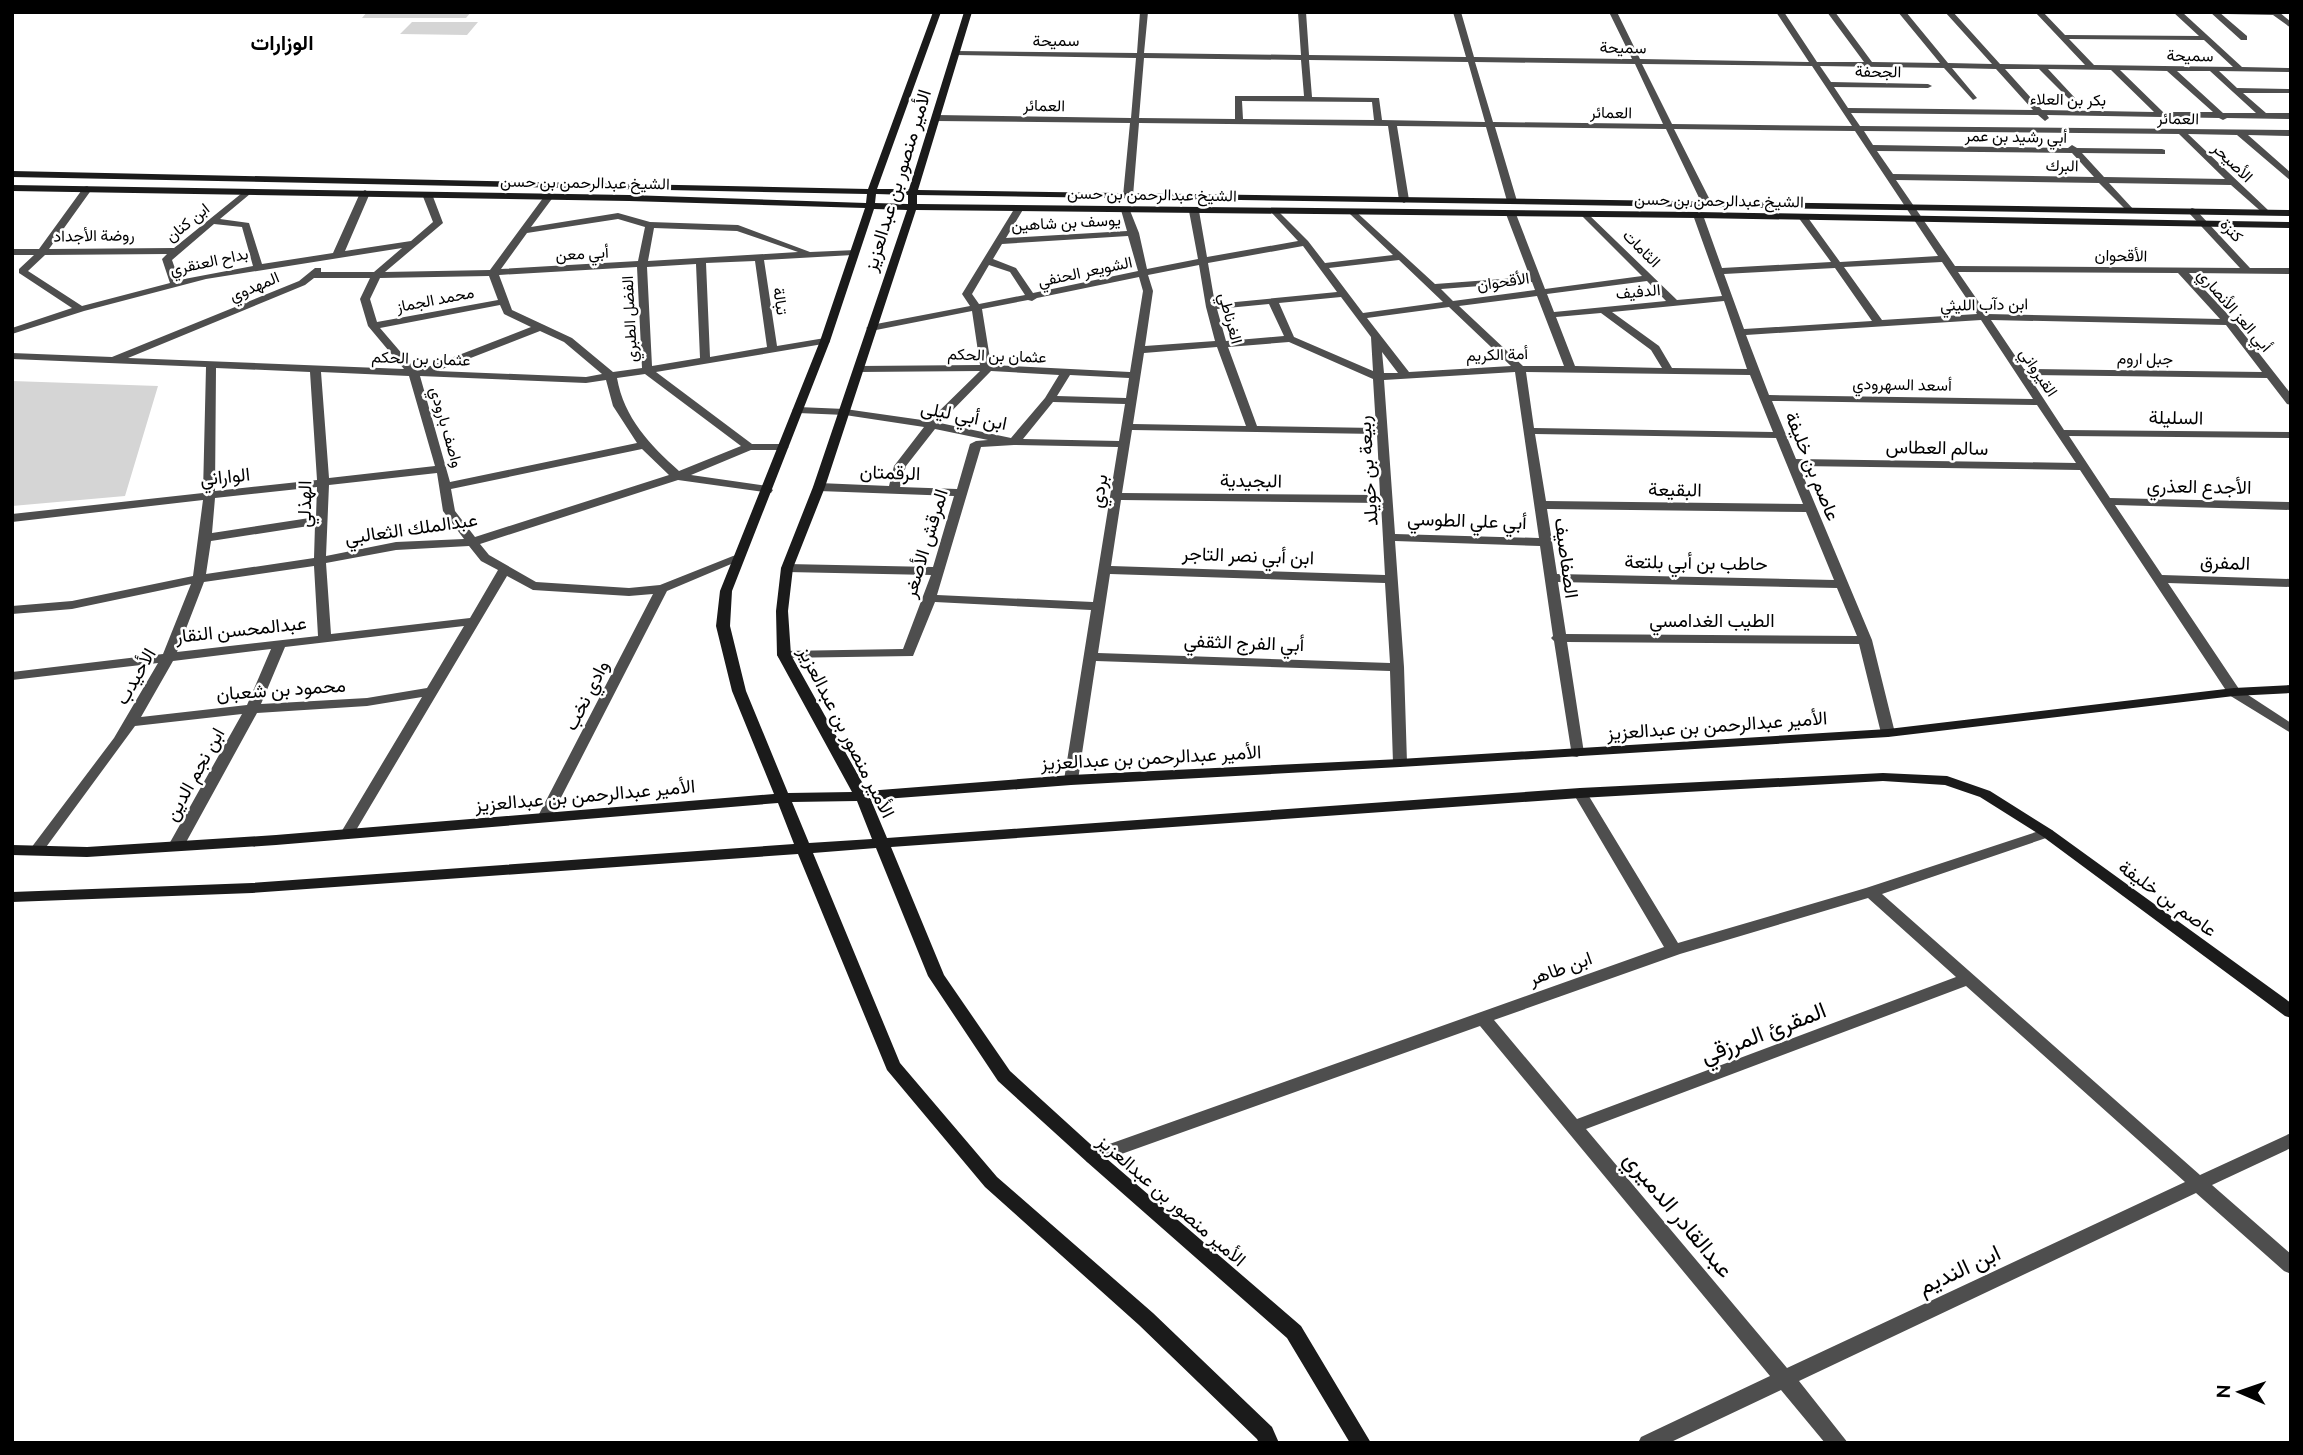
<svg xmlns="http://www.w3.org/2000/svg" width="2303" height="1455" font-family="Ubuntu,Vazirmatn,sans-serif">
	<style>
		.green { fill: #d5d5d5 }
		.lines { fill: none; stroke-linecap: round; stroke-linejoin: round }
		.street { fill: #4e4e4e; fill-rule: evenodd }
		.secondary { fill: #1b1b1b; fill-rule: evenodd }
		.labels { text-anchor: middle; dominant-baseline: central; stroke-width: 5; stroke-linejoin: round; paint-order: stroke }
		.far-street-label { font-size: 16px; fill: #000; stroke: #fff }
		.street-label { font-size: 19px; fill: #000; stroke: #fff }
		.far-district-label { font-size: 21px; font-weight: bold; fill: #000; stroke: #fff }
		.near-street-label { font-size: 23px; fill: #000; stroke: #fff }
	</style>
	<rect width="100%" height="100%" fill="#fff"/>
	<path class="green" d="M367 12H471L466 18H362Z
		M412 22H478L467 35 400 34Z
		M12 381 158 386 125 496 12 506Z"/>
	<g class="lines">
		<path class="street" d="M1140 12H1148L1144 53 1301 55 1298 12H1306L1309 55 1466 57 1453 12H1461L1474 57 1632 59 1609 12H1617L1640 59 1809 62 1776 12H1784L1817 62H1864L1827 12H1835L1872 62 1940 63 1898 12H1906L1948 63 1992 64 1945 12H1953L2000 64 2085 65 2035 12H2043L2065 35 2199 36 2173 12H2182L2242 67 2291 68V72L2219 71 2237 88 2291 89V93H2243L2266 113H2291V119L2227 118 2223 120 2219 118 2047 115 2049 118 2045 121 2038 115 1851 113 1860 126 2291 130V136L2248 135 2291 173V181L2237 135 2188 134 2268 210 2270 212 2265 215 2231 185 2109 183 2134 210 2129 213 2099 183 1896 180 1955 266 2240 268 2189 213 2187 211 2192 208 2195 209 2250 268H2291V274L2189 273 2233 320 2291 394V405L2287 404 2267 378 2028 375 2064 430 2291 432V438L2069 436 2110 498 2291 502V510L2115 505 2162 575 2291 579V587L2168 583 2239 689 2291 723V733L2229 695 2080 470 1799 466 1872 640 1895 733 1888 737 1881 733 1859 644 1567 642 1584 753 1577 757 1572 756 1554 641 1551 638 1553 636 1540 546 1395 541 1404 667 1407 763 1400 767 1393 763 1390 671 1096 661 1078 780 1071 785 1066 783 1064 780 1091 610 935 602 913 656 779 658 777 655 784 651 903 649 931 575 787 572 781 568 787 564 933 567 954 496 819 491 813 487 819 483 889 486 894 466 924 427 845 415 798 413 792 410 798 407 845 409 929 421 980 371 859 372 854 369 859 366 980 365 972 311 871 331 866 328 871 325 970 306 962 294 1016 206 1024 208 1006 238 1127 231 1121 210 1129 208 1139 233 1147 269 1198 259 1189 211 1194 208 1199 211 1207 257 1298 241 1271 212 1276 209 1308 241 1325 263 1393 255 1350 214V210L1353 209 1435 284 1530 277 1506 214 1511 211 1516 214 1545 289 1642 276 1581 215 1586 212 1677 300 1722 296 1693 215 1698 212 1703 215 1722 268 1831 262 1798 217 1803 214 1806 215 1840 262 1938 256 1855 131 1674 129 1712 204 1707 207 1702 204 1666 129 1495 127 1517 201 1512 204 1507 201 1486 127 1397 126 1409 200 1404 203 1399 200 1388 126 1139 123 1133 196 1128 199 1123 196 1130 123 936 121 932 118 936 115 1131 118 1136 58 956 55 952 53 956 51 1137 53ZM2069 39 2204 40 2233 67 2094 65ZM1144 58 1301 60 1304 96H1235V119L1139 118ZM1309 60 1468 62 1485 122 1382 120 1379 98 1312 97ZM1475 62 1635 64 1663 124 1493 122ZM1642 64 1812 66 1852 126 1672 124ZM1820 66 1944 68 1973 100 1977 98 1952 68 1996 69 2033 110 1848 108 1834 87 1928 88 1932 86 1928 84 1831 82ZM2005 69H2039L2072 102H2075V98L2048 69 2111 70 2154 112 2042 110ZM2120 70 2167 71 2213 112H2163ZM2177 71H2210L2256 113H2223ZM1242 101 1372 102 1374 120 1243 119ZM1864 131 2179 134 2225 179 2104 177 2082 153 2165 154V150L2162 149 2077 148 2072 145 2068 148 1873 145ZM1877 151 2072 153 2094 177 1893 174ZM1128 236 1138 271 1033 293 1016 268 993 259 1002 244ZM1303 246 1337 292 1215 304 1208 263ZM1399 260 1443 302 1363 313 1329 268ZM1942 262 1977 314 1882 320 1844 267ZM989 265 1010 272 1025 295 979 304 972 294ZM1199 265 1206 307 1215 341 1145 346 1153 291 1148 275ZM1835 268 1872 321 1744 329 1724 274ZM1958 272 2178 273 2220 319 1987 314ZM1139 277 1143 291 1130 372 991 365 982 309 1028 300 1032 301 1037 298ZM1647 281 1666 301 1554 312 1547 294ZM1532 282 1535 290 1453 301 1441 289ZM1537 296 1564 366H1523L1459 306ZM1341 297 1371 337 1373 371 1294 337 1279 303ZM1724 301 1747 369 1672 368 1659 346 1612 312ZM1269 304 1284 336 1226 341 1217 309ZM1449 307 1511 366 1409 372 1367 318ZM1601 313 1651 350 1662 368 1575 366 1556 317ZM1981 320 2033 399 1769 395 1746 335ZM1991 320 2226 325 2262 372 2024 369ZM1289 342 1373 379 1376 428 1257 426 1228 347ZM1217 347 1246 426 1133 424 1144 353ZM1382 352 1398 373H1384ZM991 371 1059 375 1045 398 1011 438 940 423ZM1515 372 1539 538 1395 534 1384 380ZM1526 372 1750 375 1773 432 1534 428ZM1070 375 1129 378 1126 398 1057 396ZM1772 401 2037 405 2076 463 1796 459ZM1053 402 1125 404 1119 441 1023 439ZM935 429 988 440 976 441 970 444 957 489 900 487 906 466ZM1132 430 1377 434 1380 495 1122 493ZM1535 434 1776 438 1803 504 1546 501ZM1014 445 1118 447 1093 602 937 595 981 447ZM1121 500 1381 503 1385 575 1111 566ZM1547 509 1806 512 1834 580 1557 574ZM1110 574 1385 583 1390 663 1098 653ZM1558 582 1837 588 1857 636 1566 634Z
			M2210 12H2219L2247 36V40H2241Z
			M2223 12H2279L2291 22V28L2273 15 2227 14Z
			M87 186 92 189 49 249 174 248 247 189 250 190V194L220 219 249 223 262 264 333 253 360 193 365 190 370 193 345 251 411 241 433 222 422 194 424 192 432 194 443 223 385 272 490 270 546 194 549 193 554 196 531 227 618 213 650 222 738 225 810 252 856 250V254L853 255 764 260 777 346 825 338 830 341 829 343 656 372 752 444H783L789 447 783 450H751L691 475 767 486 773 490 771 493 678 480 480 544 489 555 536 582 629 588 660 585 733 556 737 555 743 559 667 591 549 821H539L537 818 653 594 629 596 533 590 507 576 352 837 347 839 340 834 422 697 367 706 257 713 184 846 176 851 168 846 242 714 135 726 41 854H31L28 851 31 848 114 738 158 663 12 680V672L163 654 191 584 72 609 12 614V606L72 601 193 576 203 500 12 522V514L203 493 206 367 12 359V353L112 357 299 281 315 268H321V272H374L402 248 206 279 84 311 12 334V328L72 308 19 273V269L34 255H12V249H39L84 187ZM618 219 645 227 638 261 501 269 527 233ZM214 224 242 227 253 266 179 280 172 260ZM654 228 737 231 798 252 648 261ZM167 254 162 259 170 283 82 306 28 271 45 255ZM755 261 767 347 710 357 706 263ZM696 264 700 358 652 366 647 267ZM637 267 642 368 613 372 572 338 512 310 499 275ZM489 276 498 300 377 322 370 299 380 278ZM314 278H370L360 299 368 326 404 369 128 358 305 285ZM500 305 504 314 531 327 420 370H416L380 328ZM540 331 564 342 602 374 586 377 437 371ZM216 368 310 372 317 480 215 491ZM321 372 409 376 435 466 329 478ZM645 374 741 446 679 471C650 445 624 418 617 378ZM420 376 586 383 606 380 613 406 637 443 450 482ZM642 449 669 475 475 537 455 511 451 489ZM437 473 443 511 464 539 396 542 326 556 329 485ZM317 487 316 517 212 533 215 498ZM315 525 314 558 206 574 211 541ZM469 546 481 561 498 570 470 618 331 634 326 563 396 550ZM314 566 318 636 177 652 204 582ZM464 626 427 688 367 698 261 704 285 647ZM271 649 247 705 141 717 173 661Z
			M1580 788 1587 793 1678 943 1866 888 2042 830H2052L2054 833 2052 836 1882 894 2200 1175 2291 1133V1148L2212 1185 2291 1254V1274L2284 1271 2196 1193 1799 1381 1848 1443H1825L1781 1390 1669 1443H1638L1641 1437 1770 1376 1480 1026 1099 1162 1093 1164 1087 1162 1084 1157 1087 1152 1664 947 1573 793ZM1868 898 1956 977 1577 1119 1494 1020 1680 954ZM1966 986 2185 1182 1787 1368 1586 1129Z"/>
		<path class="secondary" d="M933 12H941L877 189H909L964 12H972L918 190 2291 210V216L917 195V204L1698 212 2291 222V228L1698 218 916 210 825 487 793 568 788 611 791 655 867 791 1071 775 1400 759 1888 729 2234 688 2291 685V693L2234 696 1888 737 1400 767 1071 785 871 800 887 838 1580 788 1883 773 1947 776 1990 791 2052 830 2291 1003V1018L2285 1016 2042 836 1980 797 1945 785 1883 781 1580 798 891 847 944 975 1010 1071 1099 1152 1301 1326 1371 1443H1350L1287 1338 1087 1162 998 1081 928 976 876 848 813 853 900 1063 997 1177 1153 1313 1272 1427 1279 1443H1259L1257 1439 1139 1325 985 1187 887 1070 798 854 252 893 12 902V892L252 883 794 844 778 803 276 845 87 857 12 855V845L87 847 276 835 774 794 732 691 716 626 720 591 820 341 865 208 629 201 12 191V185L629 195 866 203 867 194 12 177V171L868 189ZM876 194 908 195V204L875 203ZM874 209 907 210 813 487 781 568 776 611 777 655 852 792 788 793 746 691 730 626 732 591 830 341ZM857 801 872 839 809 843 792 802Z"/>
	</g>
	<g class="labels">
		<g class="far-street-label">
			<text x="1056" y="40">سميحة</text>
			<text transform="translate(1623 47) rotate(1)">سميحة</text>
			<text transform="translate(2190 55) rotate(1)">سميحة</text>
			<text transform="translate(1878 71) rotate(1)">الجحفة</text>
			<text transform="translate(2068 99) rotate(1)">بكر بن العلاء</text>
			<text transform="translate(1044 105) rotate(1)">العمائر</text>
			<text transform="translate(1611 112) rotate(1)">العمائر</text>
			<text transform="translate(2178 118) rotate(1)">العمائر</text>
			<text transform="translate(2016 136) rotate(1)">أبي رشيد بن عمر</text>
			<text transform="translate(2233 162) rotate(44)">الأصيحر</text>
			<text transform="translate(2062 165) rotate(1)">البرك</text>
			<text transform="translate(585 182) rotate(1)">الشيخ عبدالرحمن بن حسن</text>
			<text transform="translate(1152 194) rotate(1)">الشيخ عبدالرحمن بن حسن</text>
			<text transform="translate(1719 200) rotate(1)">الشيخ عبدالرحمن بن حسن</text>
			<text transform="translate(187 222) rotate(-39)">ابن كنان</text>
			<text transform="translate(1066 222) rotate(-3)">يوسف بن شاهين</text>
			<text transform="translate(2232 230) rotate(47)">كنزة</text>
			<text transform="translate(94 235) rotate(-1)">روضة الأجداد</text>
			<text transform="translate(1642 248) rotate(45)">الثامات</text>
			<text transform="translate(582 253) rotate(-3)">أبي معن</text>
			<text transform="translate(2121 255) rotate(1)">الأقحوان</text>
			<text transform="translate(209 261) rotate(-12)">بداح العنقري</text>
			<text transform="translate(1085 271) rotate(-12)">الشويعر الحنفي</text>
			<text transform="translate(1503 281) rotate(-8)">الأقحوان</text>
			<text transform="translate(254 286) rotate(-23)">المهدوي</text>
			<text transform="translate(1638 291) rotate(-5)">الدفيف</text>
			<text transform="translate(435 299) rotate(-11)">محمد الجماز</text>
			<text transform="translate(781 301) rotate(81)">تبالة</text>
			<text transform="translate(1984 304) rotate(-1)">ابن دآب الليثي</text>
			<text transform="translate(2235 310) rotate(49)">أبي العز الأنصاري</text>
			<text transform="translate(1231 318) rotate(75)">الغرناطي</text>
			<text transform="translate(629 319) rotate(-93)">الفضل الطبري</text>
			<text transform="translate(1497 354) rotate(-2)">أمة الكريم</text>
			<text transform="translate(997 355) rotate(2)">عثمان بن الحكم</text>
			<text transform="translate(421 358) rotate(2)">عثمان بن الحكم</text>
			<text transform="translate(2145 358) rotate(1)">جبل اروم</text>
			<text transform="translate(2039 372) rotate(56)">القيرواني</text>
			<text transform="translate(1902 384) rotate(1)">أسعد السهرودي</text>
			<text transform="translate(447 427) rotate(74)">واصف بارودي</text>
		</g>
		<g class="street-label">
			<text transform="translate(897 180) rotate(-73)">الأمير منصور بن عبدالعزيز</text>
			<text transform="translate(964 415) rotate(11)">ابن أبي ليلى</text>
			<text transform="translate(2176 417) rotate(1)">السليلة</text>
			<text transform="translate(1937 447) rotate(1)">سالم العطاس</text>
			<text transform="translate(1813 466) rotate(68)">عاصم بن خليفة</text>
			<text transform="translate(1367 471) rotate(-94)">ربيعة بن خويلد</text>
			<text transform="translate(890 472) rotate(2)">الرقمتان</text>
			<text transform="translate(225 476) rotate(-6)">الواراني</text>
			<text transform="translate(1251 480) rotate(1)">البجيدية</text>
			<text transform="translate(2199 486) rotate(1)">الأجدع العذري</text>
			<text transform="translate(1675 489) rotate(1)">البقيعة</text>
			<text transform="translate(1098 491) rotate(-81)">بردي</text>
			<text transform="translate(304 504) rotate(-89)">الهذلي</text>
			<text transform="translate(1467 520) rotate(2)">أبي علي الطوسي</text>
			<text transform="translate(411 528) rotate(-8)">عبدالملك الثعالبي</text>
			<text transform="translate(925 543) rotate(-73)">المرقش الأصغر</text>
			<text transform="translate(1248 555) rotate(2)">ابن أبي نصر التاجر</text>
			<text transform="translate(1567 558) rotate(82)">الصفاصيف</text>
			<text transform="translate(1696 562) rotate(1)">حاطب بن أبي بلتعة</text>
			<text transform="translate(2225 562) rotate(2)">المفرق</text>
			<text x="1712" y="620">الطيب الغدامسي</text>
			<text transform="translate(241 629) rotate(-6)">عبدالمحسن النقار</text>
			<text transform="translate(1244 642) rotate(2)">أبي الفرج الثقفي</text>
			<text transform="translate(135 676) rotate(-60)">الأحيدب</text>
			<text transform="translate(281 689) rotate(-4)">محمود بن شعبان</text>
			<text transform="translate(586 695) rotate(-63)">وادي نخب</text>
			<text transform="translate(1717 725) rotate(-4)">الأمير عبدالرحمن بن عبدالعزيز</text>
			<text transform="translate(847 732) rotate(63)">الأمير منصور بن عبدالعزيز</text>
			<text transform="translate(1151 757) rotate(-3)">الأمير عبدالرحمن بن عبدالعزيز</text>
			<text transform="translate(194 774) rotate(-61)">ابن نجم الدين</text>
			<text transform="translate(585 795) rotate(-5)">الأمير عبدالرحمن بن عبدالعزيز</text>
			<text transform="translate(2168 898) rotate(36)">عاصم بن خليفة</text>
			<text transform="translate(1560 968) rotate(-20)">ابن طاهر</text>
			<text transform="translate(1172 1200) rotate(41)">الأمير منصور بن عبدالعزيز</text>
		</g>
		<g class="far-district-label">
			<text x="282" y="42">الوزارات</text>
		</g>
		<g class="near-street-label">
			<text transform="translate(1763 1032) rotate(-21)">المقرئ المرزقي</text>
			<text transform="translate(1679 1214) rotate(50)">عبدالقادر الدميري</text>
			<text transform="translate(1959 1269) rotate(-25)">ابن النديم</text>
		</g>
	</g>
	<rect width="2303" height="1455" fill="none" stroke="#000000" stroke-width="28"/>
	<g transform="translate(2240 1392) rotate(272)" stroke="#ffffff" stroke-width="5" paint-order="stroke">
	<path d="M0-5L12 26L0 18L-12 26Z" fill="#000000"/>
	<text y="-10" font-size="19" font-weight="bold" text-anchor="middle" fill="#000000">N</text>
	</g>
</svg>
